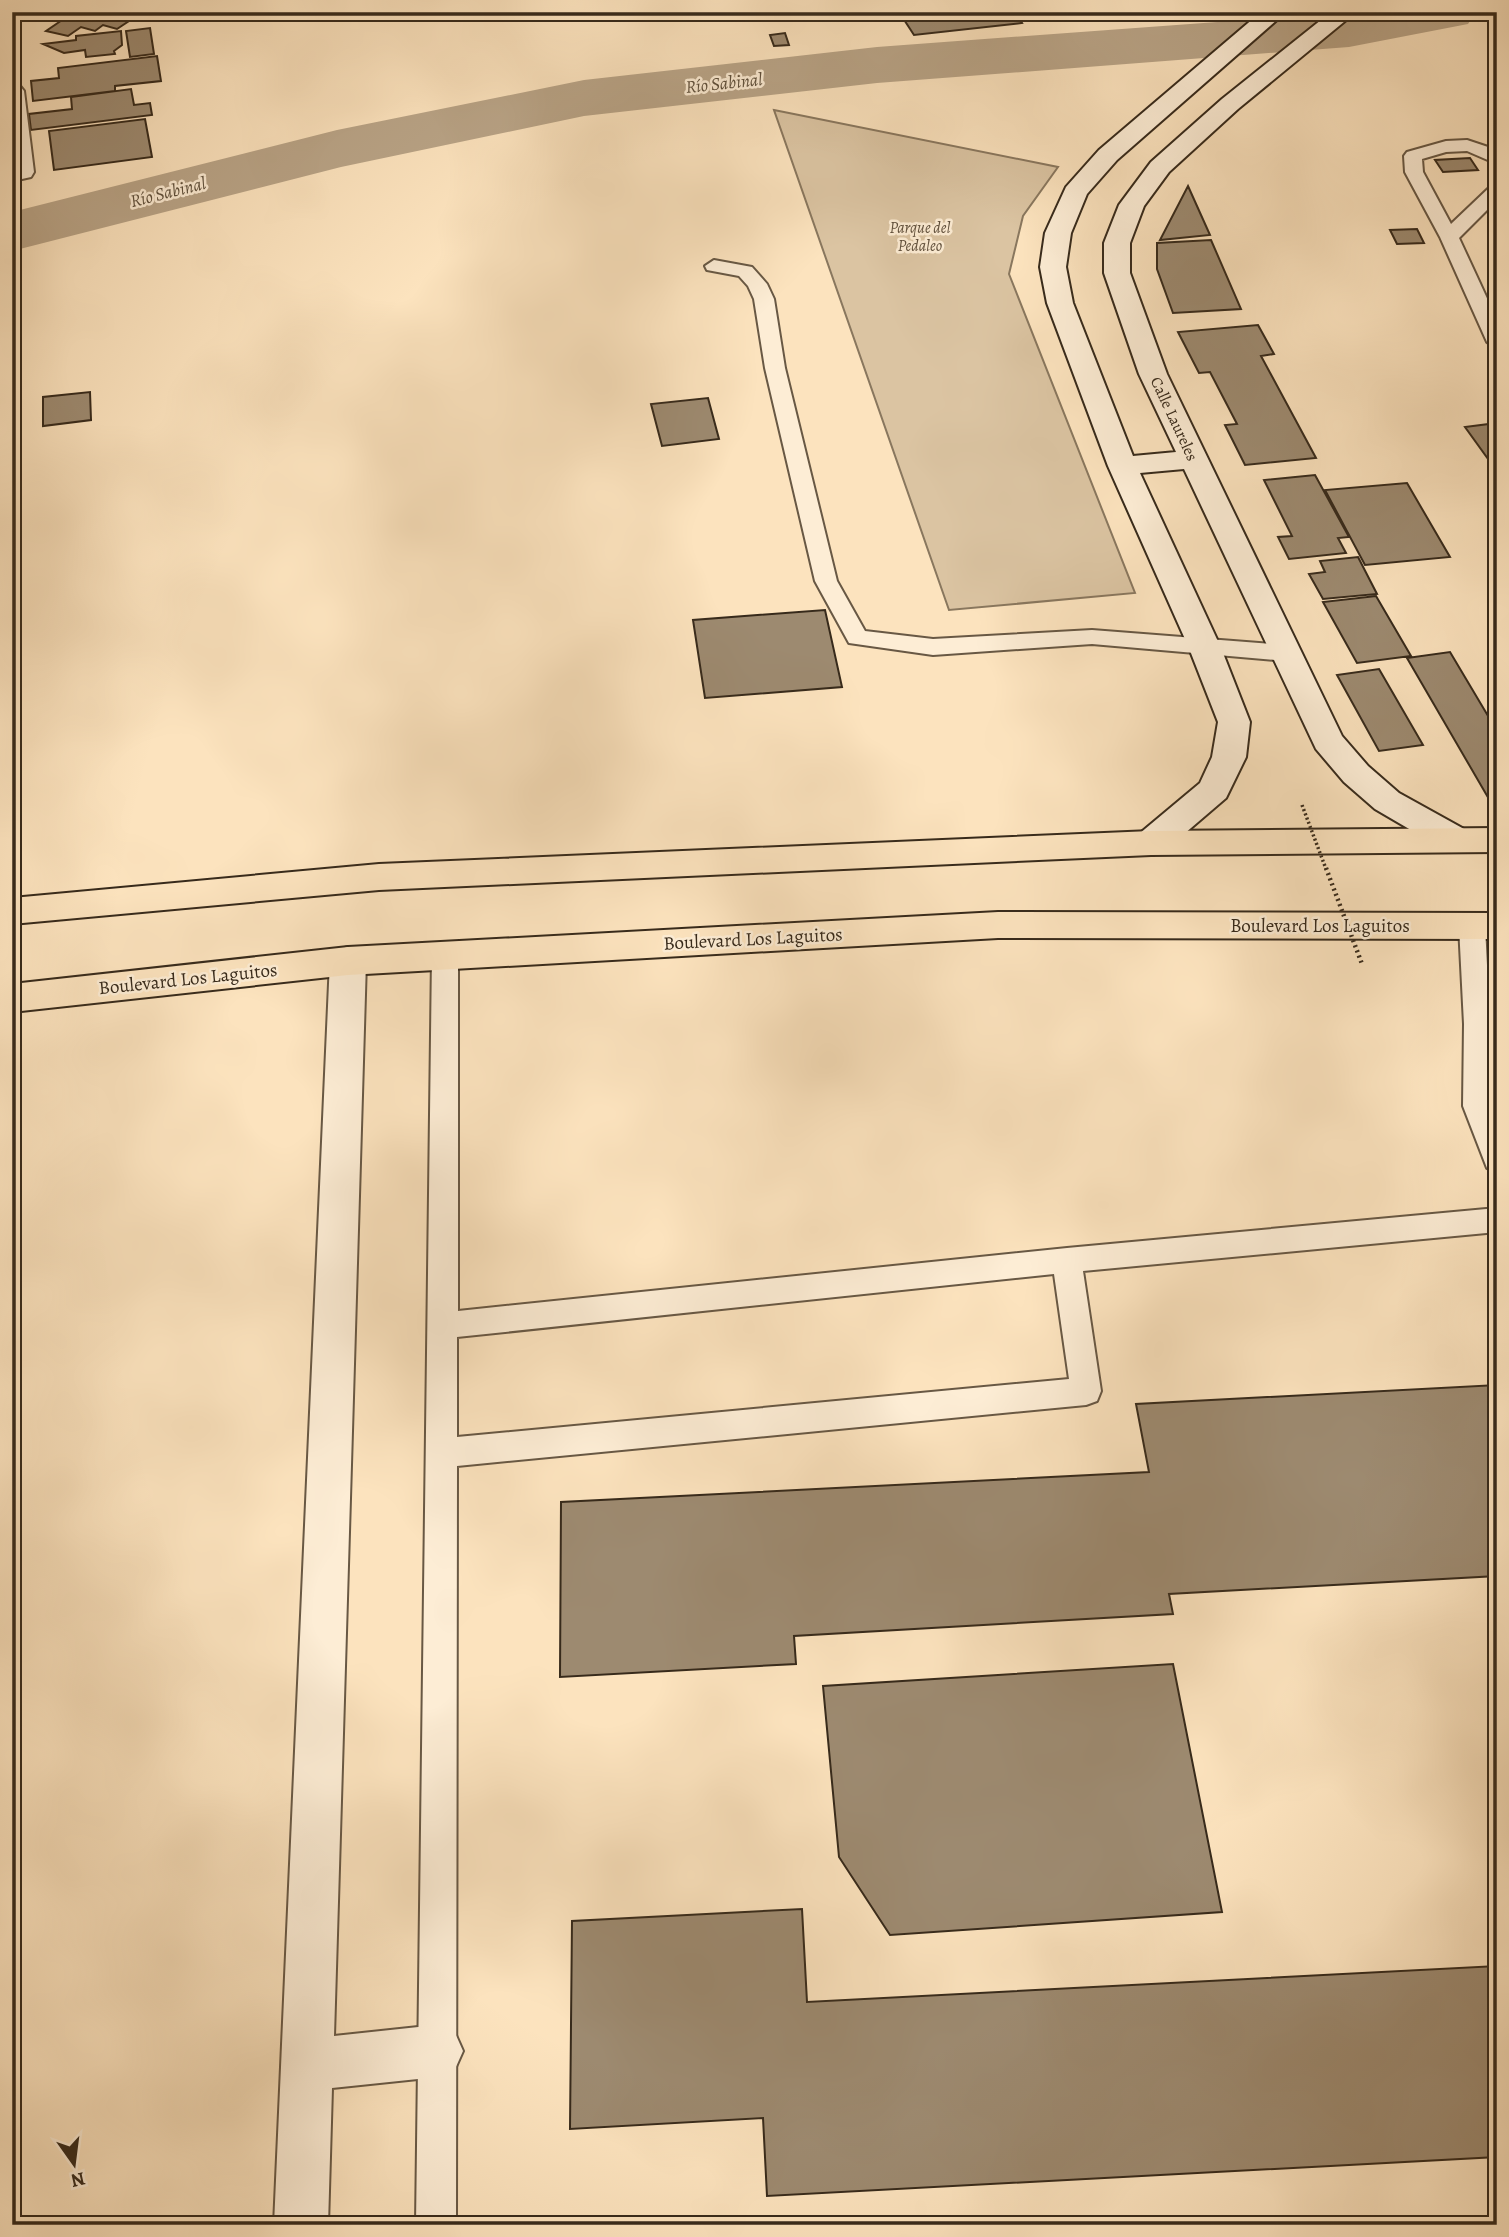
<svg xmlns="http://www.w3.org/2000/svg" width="1509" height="2237" font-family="Alegreya,serif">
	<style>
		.green { fill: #dbc4a2; stroke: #89775e; stroke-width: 2 }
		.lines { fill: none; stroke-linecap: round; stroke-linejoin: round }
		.river { fill: #b9a487; fill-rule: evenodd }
		.building { fill: #9d8a70; stroke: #372a1b; stroke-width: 2 }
		.lane-casing { stroke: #685844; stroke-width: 4 }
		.street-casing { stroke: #685844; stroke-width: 4 }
		.secondary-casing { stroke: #372a1b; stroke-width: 4 }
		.primary-casing { stroke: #372a1b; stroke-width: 4 }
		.lane { fill: #fdedd5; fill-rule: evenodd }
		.street { fill: #fdedd5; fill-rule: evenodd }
		.secondary { fill: #fdedd5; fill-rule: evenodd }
		.primary { fill: #fce3be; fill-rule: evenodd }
		.path-bridge-far1 { stroke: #372a1b; stroke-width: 3.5; stroke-dasharray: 2 2.5; stroke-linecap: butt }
		.path-bridge { stroke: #372a1b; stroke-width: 4.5; stroke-dasharray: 2 3.5; stroke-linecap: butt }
		.labels { text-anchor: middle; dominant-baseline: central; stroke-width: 5; stroke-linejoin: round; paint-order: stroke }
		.far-park-label { font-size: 16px; font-style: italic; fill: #60503d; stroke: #fdedd5 }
		.far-street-label { font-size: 16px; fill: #372a1b; stroke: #fdedd5 }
		.far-water-label { font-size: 18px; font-style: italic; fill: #5e4f3b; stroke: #fdedd5 }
		.street-label { font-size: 19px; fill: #372a1b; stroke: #fdedd5 }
	</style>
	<rect width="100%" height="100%" fill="#fce3be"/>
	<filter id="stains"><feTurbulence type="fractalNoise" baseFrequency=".00286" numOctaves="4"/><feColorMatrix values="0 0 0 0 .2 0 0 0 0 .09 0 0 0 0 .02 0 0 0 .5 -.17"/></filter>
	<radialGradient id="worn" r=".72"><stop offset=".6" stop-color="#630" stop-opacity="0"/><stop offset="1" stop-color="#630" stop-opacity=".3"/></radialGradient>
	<path class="green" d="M774 110 1058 167 1023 216 1009 274 1135 593 949 610Z"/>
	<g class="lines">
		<path class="river" d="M1352 12H1476L1468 24 1349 47 877 83 584 116 341 167 12 251V212L337 130 584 80 877 47Z"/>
	</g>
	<path class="building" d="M74 12H139L141 13 117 29 103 25 95 31 81 27 68 36 46 31Z
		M927 12H1015L1022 23 914 35 901 15Z
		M1031 12H1062L1065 17 1036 20Z
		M150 28 154 54 130 57 126 31Z
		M121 31 122 45 114 51 115 54 86 57 85 50 64 53 43 44 76 40V36Z
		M785 33 789 45 774 46 770 35Z
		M157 56 161 81 115 86V91L33 101 31 81 59 78 58 68Z
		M131 89 134 105 150 103 152 115 31 130 29 114 72 109 71 97Z
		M145 119 152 157 54 170 49 131Z
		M1470 158 1478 170 1443 172 1435 160Z
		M1188 186 1210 235 1160 240Z
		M1417 229 1424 243 1397 244 1390 230Z
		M1211 240 1241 309 1173 313 1157 269V243Z
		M1258 325 1274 354 1261 356 1316 458 1245 465 1225 425 1237 424 1210 372 1199 373 1178 332Z
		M90 392 91 420 43 426V397Z
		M708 398 719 439 662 446 651 404Z
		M1497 423V470H1496L1465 427Z
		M1315 475 1349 537 1338 538 1346 553 1289 559 1278 537 1292 536 1264 480Z
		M1407 483 1450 557 1365 565 1325 490Z
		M1358 557 1377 594 1323 599 1309 574 1325 572 1320 561Z
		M1376 596 1411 656 1357 663 1323 602Z
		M825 610 842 687 705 698 693 620Z
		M1450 652 1497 731V806H1493L1407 658Z
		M1379 669 1423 745 1379 751 1337 675Z
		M1497 1385V1576L1169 1594 1173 1614 794 1636 796 1664 560 1677 561 1502 1149 1472 1136 1404Z
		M1173 1664 1222 1912 890 1935 839 1857 823 1686Z
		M802 1909 807 2002 1497 1966V2157L767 2196 763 2118 570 2129 572 1921Z"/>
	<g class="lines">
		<g class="lane-casing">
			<path id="lane" d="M1467 140 1497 150V164L1467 151 1446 152 1422 159 1423 172 1451 224 1491 186 1497 185V200L1459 238 1497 320V348L1487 342 1440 237 1405 172 1404 156 1407 152 1446 141Z
				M714 260 752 267 767 284 774 299 785 368 837 581 865 631 933 639 1092 630 1286 645 1294 648 1298 653 1294 658 1286 661 1092 644 933 655 849 643 815 581 765 368 754 299 748 286 739 276 707 270 705 266Z
				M1472 916 1481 919 1485 926 1490 1024 1491 1106 1497 1121V1171L1487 1168 1463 1106 1464 1024 1459 926 1463 919Z
				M445 946 454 949 458 956V1311L1067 1248 1497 1208V1232L1083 1271 1101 1391 1097 1401 1086 1405 457 1466 456 2225H416L432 956 436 949ZM1054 1274 1069 1379 457 1437V1337Z"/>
		</g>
		<g class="street-casing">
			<path id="street" d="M12 84 20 86 24 91 34 172 31 177 22 179 12 176Z
				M348 947 361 951 366 961 334 2036 437 2025 455 2033 463 2051 455 2069 437 2077 332 2088 328 2225H274L330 961 335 951Z"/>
		</g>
		<g class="secondary-casing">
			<path id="secondary" d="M1261 12H1286L1117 160 1087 194 1071 233 1066 267 1073 303 1133 456 1176 452 1139 374 1104 273V243L1119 205 1151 162 1222 99 1331 12H1356L1238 109 1169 172 1144 206 1130 243V273L1167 374 1342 736 1368 766 1399 793 1464 829 1469 838 1464 847 1452 850 1440 847 1375 809 1344 782 1316 749 1184 469 1140 473 1221 648 1250 722 1246 757 1226 798 1163 852 1151 855 1139 852 1134 843 1139 834 1200 783 1212 757 1218 722 1189 648 1108 466 1047 303 1040 267 1045 233 1066 187 1099 150Z"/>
		</g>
		<g class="primary-casing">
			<path id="primary" d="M1497 828V852L1151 855 379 890 12 924V898L379 864 1151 831Z
				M998 912 1497 913V939L998 938 348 975 12 1012V984L348 947Z"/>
		</g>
		<use href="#lane" class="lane"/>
		<use href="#street" class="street"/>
		<use href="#secondary" class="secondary"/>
		<use href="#primary" class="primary"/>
		<path class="path-bridge-far1" d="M1302 805 1326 869"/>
		<path class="path-bridge" d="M1326 868 1362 964"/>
	</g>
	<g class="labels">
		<g class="far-park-label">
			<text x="920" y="228">Parque del<tspan x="920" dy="18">Pedaleo</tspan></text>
		</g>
		<g class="far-street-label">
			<text transform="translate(1174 419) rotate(65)">Calle Laureles</text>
		</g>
		<g class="far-water-label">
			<text transform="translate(724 83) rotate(-6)">Río Sabinal</text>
			<text transform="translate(168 192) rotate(-14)">Río Sabinal</text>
		</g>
		<g class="street-label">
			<text x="1320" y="926">Boulevard Los Laguitos</text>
			<text transform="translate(753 939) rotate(-3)">Boulevard Los Laguitos</text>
			<text transform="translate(188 979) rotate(-6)">Boulevard Los Laguitos</text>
		</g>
	</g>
	<rect width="1509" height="2237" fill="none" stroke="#fce3be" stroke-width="42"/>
	<rect x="14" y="14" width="1481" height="2209" fill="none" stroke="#372a1b" stroke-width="3.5"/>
	<rect x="21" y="21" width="1467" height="2195" fill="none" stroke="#372a1b" stroke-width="2"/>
	<g transform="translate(74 2164) rotate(166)" stroke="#fdedd5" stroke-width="5" paint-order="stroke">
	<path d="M0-5L12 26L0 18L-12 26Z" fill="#372a1b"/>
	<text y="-10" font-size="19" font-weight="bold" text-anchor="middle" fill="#372a1b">N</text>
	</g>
	<rect width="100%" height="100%" filter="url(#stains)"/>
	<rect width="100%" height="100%" fill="url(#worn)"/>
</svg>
